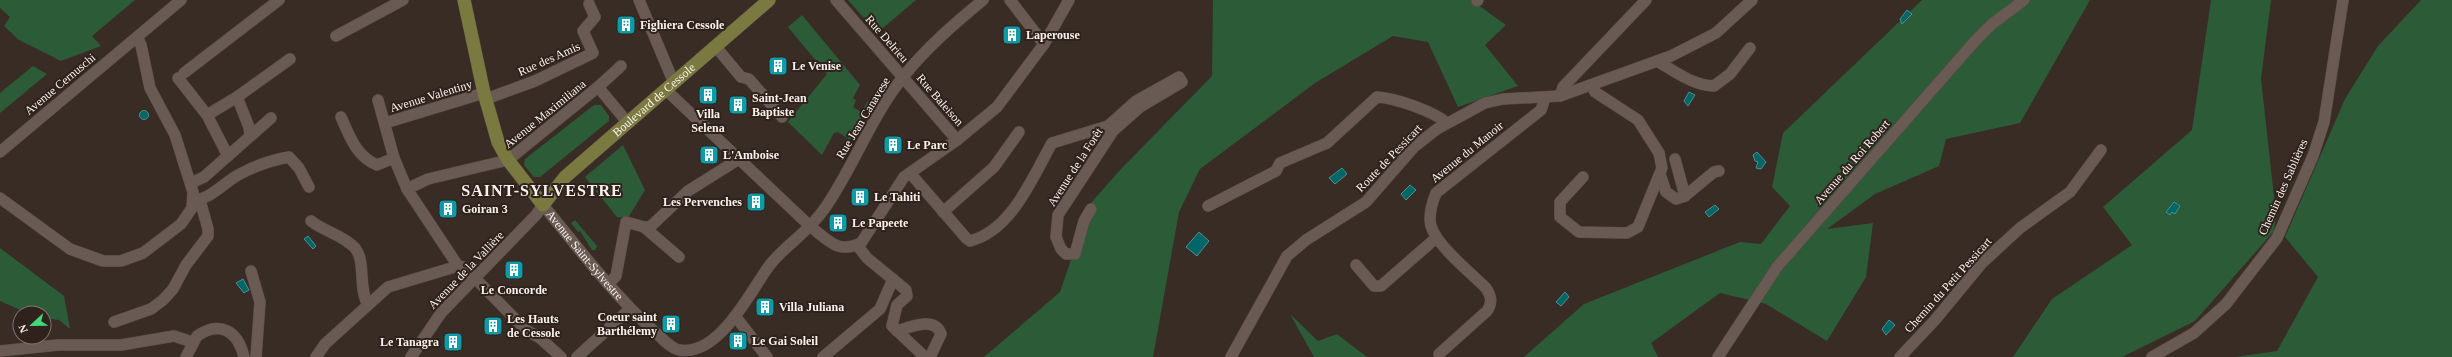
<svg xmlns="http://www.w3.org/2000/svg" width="2452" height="357" font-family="Georgia,serif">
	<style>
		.green { fill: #2c5b38 }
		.water { fill: #006667; stroke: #4b908f }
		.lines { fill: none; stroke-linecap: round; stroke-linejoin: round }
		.minor-casing { stroke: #554944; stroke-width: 12 }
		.major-casing { stroke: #554944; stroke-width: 14 }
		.minor { stroke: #695a53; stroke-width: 11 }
		.major { stroke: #7a7a40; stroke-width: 13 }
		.labels { text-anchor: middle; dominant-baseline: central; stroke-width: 4; stroke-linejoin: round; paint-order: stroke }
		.poi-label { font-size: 12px; font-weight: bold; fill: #fbf2ed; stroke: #2f221c; text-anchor: start }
		.street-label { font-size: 12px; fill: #fbf2ed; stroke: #2f221c }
		.district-label { font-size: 16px; font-weight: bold; letter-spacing: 1px; fill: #fbf2ed; stroke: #2f221c }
	</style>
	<rect width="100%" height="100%" fill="#392c25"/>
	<path class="green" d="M0 0H135L92 36 101 46 61 61 19 40 4 26 10 17 0 8Z
		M848 0H916L877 33Z
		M1213 0H1471L1506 25 1485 45 1518 86 1458 107 1428 42 1393 36 1315 83 1200 169 1179 212 1153 357H984L1060 292 1090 204 1121 169 1212 76Z
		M1922 0H2090L2020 123 1946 139 1939 166 1875 194 1827 229 1873 223 1866 277 1827 341 1766 304 1720 293 1651 343 1658 357H1524L1584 304 1740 242 1761 244 1790 206 1772 187 1783 133Z
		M2211 0H2271L2261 79 2276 215 2274 231 2195 321 2122 357H2013L2052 299 2132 245 2103 207 2192 130Z
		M2421 0H2452V357H2235L2277 351 2318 277 2285 237 2345 99 2378 46Z
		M802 15 860 85 853 98 856 100 853 107 861 112 868 101 870 102 850 140 838 132 834 133 822 155 788 122 827 74 788 27Z
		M33 66 47 74 0 113V93Z
		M594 105H601L609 116V121L540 177H534L524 165 525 159Z
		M623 145 645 190 628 218 617 217 585 177Z
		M575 220 597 246 595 250H592L580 231 578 232 571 223Z
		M0 248 64 296 70 329 59 320 44 318V313H27L0 301Z
		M1290 314 1318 341 1337 334 1367 357H1314Z"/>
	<path class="water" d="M1907 10 1912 14 1902 24 1900 19Z
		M1689 92 1695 95 1688 106 1684 101Z
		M139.5 115a4.5 4.5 0 1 1 9 0a4.5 4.5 0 1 1-9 0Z
		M1757 152 1766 162 1761 169 1756 168 1758 162 1755 161 1753 155Z
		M1342 168 1347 174 1335 184 1329 178Z
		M1410 185 1416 190 1406 200 1401 194Z
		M2174 202 2180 206 2175 214 2172 212 2170 215 2166 212Z
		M1715 205 1719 209 1709 217 1705 212Z
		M1199 232 1209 241 1197 256 1186 247Z
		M308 236 316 246 313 249 304 239Z
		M243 279 249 290 244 293 236 283Z
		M1565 292 1569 297 1561 306 1556 302Z
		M1889 320 1895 325 1886 335 1882 329Z"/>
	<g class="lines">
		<g class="minor-casing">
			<g id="minor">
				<path d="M639 0 674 83"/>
				<path d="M836 0 957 140"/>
				<path d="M1010 0 1044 44"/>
				<path d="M1477 1 1478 0"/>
				<path d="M336 36 403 0"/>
				<path d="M716 47 741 77 749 79 782 117"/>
				<path d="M1657 61C1676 72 1692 85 1714 86L1730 74 1750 48"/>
				<path d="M184 73 279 0"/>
				<path d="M178 78 207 115"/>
				<path d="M598 87 621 66"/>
				<path d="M666 90 811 227C829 241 838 254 861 243L904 177 957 140 997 107 1044 44 1069 0"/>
				<path d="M1560 96 1563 87 1646 0"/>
				<path d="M237 97 249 127 250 136"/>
				<path d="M486 99 535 81 593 53 583 31 595 17 589 4"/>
				<path d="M378 100 394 158 407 189 458 266"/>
				<path d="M341 117C350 137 356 156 377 165L394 158"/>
				<path d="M385 123 484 93"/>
				<path d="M0 152 181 0"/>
				<path d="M228 156 207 115 237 97 290 59"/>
				<path d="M1675 159 1685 196"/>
				<path d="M910 173 966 238 970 241C1012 230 1032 178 1052 143L1108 126 1136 101 1179 77 1182 82 1140 107 1113 131 1058 215 1056 237 1061 249 1066 254H1075L1084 221 1091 209"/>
				<path d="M1660 174 1666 192 1676 199 1685 196 1714 172 1719 171"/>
				<path d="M1583 177 1560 202V217L1579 232 1627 233 1638 227 1662 168 1659 153 1638 120 1595 92 1592 86"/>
				<path d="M191 183 204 177 271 118"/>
				<path d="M407 189 428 179 508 160 598 87 628 123"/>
				<path d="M0 198 70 249 103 261H121L143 253 181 224 192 208 193 192 175 135 150 88 141 45 137 37"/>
				<path d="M194 200C212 199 226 180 242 173 257 165 272 160 289 157L299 168 309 187"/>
				<path d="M1208 206 1276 171 1280 163 1327 143 1377 97C1395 98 1433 111 1447 123"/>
				<path d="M943 212 994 167 1019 132"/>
				<path d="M311 221C325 232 343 235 355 248 366 261 358 288 368 305"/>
				<path d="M644 227 679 257"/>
				<path d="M857 245 867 258 906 290 907 296 897 305 892 326 925 357"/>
				<path d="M1356 265 1374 286H1381L1436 238"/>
				<path d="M251 271 260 302 256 357"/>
				<path d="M608 284 616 276 626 222 644 227H650L688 191 739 159"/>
				<path d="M735 316 767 357"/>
				<path d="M114 322 151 309 163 300 173 289 186 265 208 236V229L200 200"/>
				<path d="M897 331C910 327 935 316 941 334L930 357"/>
				<path d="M0 351 58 345H121L174 336 192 342"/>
				<path d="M1439 354 1487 311C1493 302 1491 296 1486 288 1470 272 1437 246 1431 226 1428 215 1432 203 1436 193L1541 110 1545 98"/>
				<path d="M186 357 197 336C220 320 238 331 244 357"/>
				<path d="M316 357 325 344 388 287 458 266 463 267 468 271 526 330 540 338 561 357"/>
				<path id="s1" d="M411 357 441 313 536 215 543 205C579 249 613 294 655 332 662 338 670 348 679 350 719 357 750 292 769 266 785 245 808 233 825 208 854 166 871 117 903 77 926 48 954 24 983 0"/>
				<path d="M577 357 630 309"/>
				<path d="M823 357 880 309 893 279"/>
				<path d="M1231 357 1287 256 1306 240 1366 202 1414 147 1437 129 1485 103 1503 99 1560 96 1671 56 1716 33 1752 0"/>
				<path d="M1718 357 1777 267 1975 41 1992 24 2024 0"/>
				<path d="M1900 357 1935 320 1982 263 2020 228 2070 192 2101 150"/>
				<path d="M2152 357 2194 333 2226 304 2277 238 2313 156 2324 122 2343 0"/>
			</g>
		</g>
		<g class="major-casing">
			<g id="major">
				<path id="s2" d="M464 0 484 93 498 142 508 160 543 205 565 177 769 0"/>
			</g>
		</g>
		<use href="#minor" class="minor"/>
		<use href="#major" class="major"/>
	</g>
	<defs>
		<g id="building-square" transform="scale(1)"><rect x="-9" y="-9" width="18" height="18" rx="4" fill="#0f9aa8" stroke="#2f221c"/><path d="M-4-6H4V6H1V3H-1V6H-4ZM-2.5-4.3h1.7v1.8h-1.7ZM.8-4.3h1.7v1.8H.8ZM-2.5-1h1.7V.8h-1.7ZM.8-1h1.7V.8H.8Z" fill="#fff"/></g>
	</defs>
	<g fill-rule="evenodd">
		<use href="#building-square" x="626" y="25"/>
		<use href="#building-square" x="1012" y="35"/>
		<use href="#building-square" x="778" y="66"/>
		<use href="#building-square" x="708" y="95"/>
		<use href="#building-square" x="738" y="105"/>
		<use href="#building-square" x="893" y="145"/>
		<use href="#building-square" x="709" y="155"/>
		<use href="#building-square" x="860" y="197"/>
		<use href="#building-square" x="756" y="202"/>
		<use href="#building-square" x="448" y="209"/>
		<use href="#building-square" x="838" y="223"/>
		<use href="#building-square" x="514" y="270"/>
		<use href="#building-square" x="765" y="307"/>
		<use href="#building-square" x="671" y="324"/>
		<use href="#building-square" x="493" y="326"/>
		<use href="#building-square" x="738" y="341"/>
		<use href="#building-square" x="453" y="342"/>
	</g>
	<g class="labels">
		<g class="poi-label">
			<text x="640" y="25">Fighiera Cessole</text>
			<text x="1026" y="35">Laperouse</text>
			<text x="792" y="66">Le Venise</text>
			<text x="752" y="98">Saint-Jean<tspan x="752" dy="14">Baptiste</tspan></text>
			<text x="708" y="114" text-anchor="middle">Villa<tspan x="708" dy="14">Selena</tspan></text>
			<text x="907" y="145">Le Parc</text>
			<text x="723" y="155">L'Amboise</text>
			<text x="874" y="197">Le Tahiti</text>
			<text x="742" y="202" text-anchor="end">Les Pervenches</text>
			<text x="462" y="209">Goiran 3</text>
			<text x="852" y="223">Le Papeete</text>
			<text x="514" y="290" text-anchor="middle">Le Concorde</text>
			<text x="779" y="307">Villa Juliana</text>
			<text x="657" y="317" text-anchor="end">Coeur saint<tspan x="657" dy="14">Barthélemy</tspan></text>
			<text x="507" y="319">Les Hauts<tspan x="507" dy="14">de Cessole</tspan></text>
			<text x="752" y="341">Le Gai Soleil</text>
			<text x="439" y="342" text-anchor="end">Le Tanagra</text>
		</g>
		<g class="street-label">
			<text transform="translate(887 39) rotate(49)">Rue Delrieu</text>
			<text transform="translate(549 59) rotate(-24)">Rue des Amis</text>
			<text transform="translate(60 84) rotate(-40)">Avenue Cernuschi</text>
			<text transform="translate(431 96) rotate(-17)">Avenue Valentiny</text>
			<text transform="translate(940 100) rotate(49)">Rue Baleison</text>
			<text stroke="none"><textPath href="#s2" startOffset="377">Boulevard de Cessole</textPath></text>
			<text transform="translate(545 114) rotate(-39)">Avenue Maximiliana</text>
			<text transform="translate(863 118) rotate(-59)">Rue Jean Canavese</text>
			<text transform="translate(1467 152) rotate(-39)">Avenue du Manoir</text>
			<text transform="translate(1389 158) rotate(-46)">Route de Pessicart</text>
			<text transform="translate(1852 162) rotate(-49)">Avenue du Roi Robert</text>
			<text transform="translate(1075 167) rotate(-57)">Avenue de la Forêt</text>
			<text transform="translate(2283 187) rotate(-66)">Chemin des Sablières</text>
			<text stroke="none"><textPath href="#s1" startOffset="267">Avenue Saint-Sylvestre</textPath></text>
			<text transform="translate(466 270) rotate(-46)">Avenue de la Vallière</text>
			<text transform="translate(1948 285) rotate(-48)">Chemin du Petit Pessicart</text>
		</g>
		<g class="district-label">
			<text x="542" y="190">SAINT-SYLVESTRE</text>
		</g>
	</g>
	<g transform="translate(32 325) rotate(248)"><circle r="19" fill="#2f221c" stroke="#817570"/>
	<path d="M0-3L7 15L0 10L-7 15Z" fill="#43d77b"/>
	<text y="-6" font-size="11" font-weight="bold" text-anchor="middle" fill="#fbf2ed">N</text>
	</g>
</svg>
